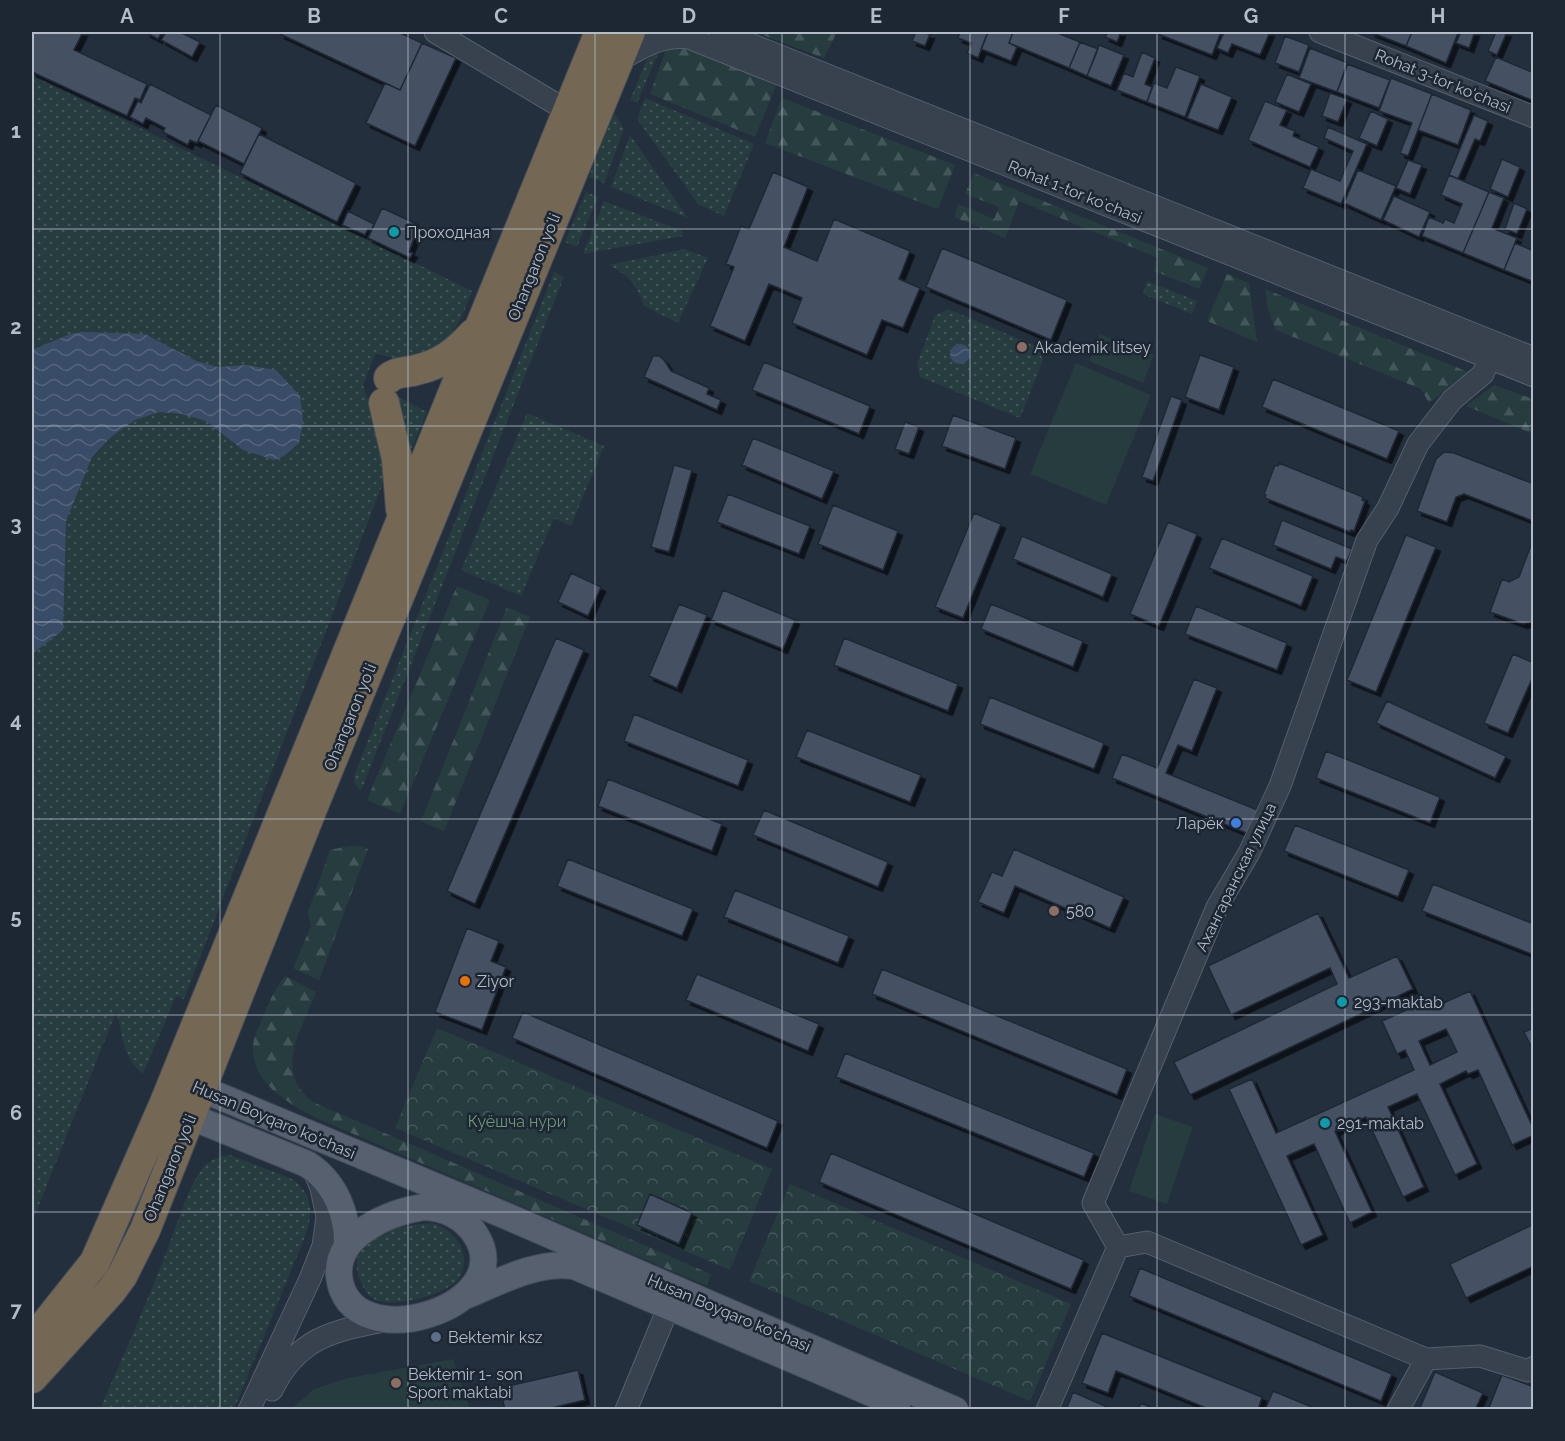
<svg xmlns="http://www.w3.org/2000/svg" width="1565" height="1441" font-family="Raleway,sans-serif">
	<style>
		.grass { fill: url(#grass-dots) }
		.forest { fill: url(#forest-firs) }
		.park { fill: url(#park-crowns) }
		.pitch { fill: #263c3f }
		.water { fill: url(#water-waves) }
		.building { fill: #455162; stroke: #1f2835; stroke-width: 1.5; fill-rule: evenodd; filter: url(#shadow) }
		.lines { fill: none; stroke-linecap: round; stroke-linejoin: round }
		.minor-casing { stroke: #565f6c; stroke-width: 23 }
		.major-casing { stroke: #414a57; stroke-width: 28 }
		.highway-casing { stroke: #434c59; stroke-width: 32 }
		.minor { stroke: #38414e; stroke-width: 21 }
		.major { stroke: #56606e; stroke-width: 26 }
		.highway { stroke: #746855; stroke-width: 30 }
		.grid { fill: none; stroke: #b4bcc9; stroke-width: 1.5; stroke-opacity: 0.55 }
		.culture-dot { fill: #0f9aa8; stroke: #1d2633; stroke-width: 2 }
		.education-dot { fill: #8d6e63; stroke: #1d2633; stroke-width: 2 }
		.shop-dot { fill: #3f7fe0; stroke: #1d2633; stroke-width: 2 }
		.food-dot { fill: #e8710a; stroke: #1d2633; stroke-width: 2 }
		.service-dot { fill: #5c6f8a; stroke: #1d2633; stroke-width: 2 }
		.labels { text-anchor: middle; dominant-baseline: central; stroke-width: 5; stroke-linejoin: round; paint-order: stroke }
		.street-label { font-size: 16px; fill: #b4bcc9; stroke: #1d2633 }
		.poi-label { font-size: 16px; fill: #b4bcc9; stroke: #1d2633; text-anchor: start }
		.park-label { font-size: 16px; fill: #6b9a76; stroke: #1d2633 }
		.neatline { fill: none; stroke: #b4bcc9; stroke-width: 2 }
		.grid-label { font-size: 20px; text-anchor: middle; font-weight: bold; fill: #b4bcc9 }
	</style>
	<defs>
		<pattern id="grass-dots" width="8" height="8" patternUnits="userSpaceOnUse" patternTransform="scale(1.5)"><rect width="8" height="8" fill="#263c3f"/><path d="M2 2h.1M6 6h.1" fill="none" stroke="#435659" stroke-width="1.8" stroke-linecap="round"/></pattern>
		<pattern id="forest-firs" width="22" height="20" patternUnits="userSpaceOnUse" patternTransform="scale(1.5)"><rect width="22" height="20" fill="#263c3f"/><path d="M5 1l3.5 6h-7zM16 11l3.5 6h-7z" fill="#435659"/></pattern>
		<pattern id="park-crowns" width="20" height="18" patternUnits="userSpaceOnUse" patternTransform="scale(1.5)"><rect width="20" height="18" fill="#263c3f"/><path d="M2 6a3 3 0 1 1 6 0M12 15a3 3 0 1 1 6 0" fill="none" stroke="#435659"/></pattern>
		<pattern id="water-waves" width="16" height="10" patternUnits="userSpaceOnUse" patternTransform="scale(1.5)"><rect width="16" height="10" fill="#394c67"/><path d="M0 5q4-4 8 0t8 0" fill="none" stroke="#53647b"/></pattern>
		<filter id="shadow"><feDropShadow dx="4.5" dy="4.5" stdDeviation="0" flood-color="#0009"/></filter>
	</defs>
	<rect width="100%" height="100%" fill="#242f3e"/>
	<path class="grass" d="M659 51 637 103 630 100 647 59Z
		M32 75 472 291C460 324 445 359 403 359 394 359 384 355 375 354L363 385 380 436 385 478 184 999 176 996 143 1074C121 1056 124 1036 116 1012L32 1222Z
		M645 98 754 144 724 216 698 204 637 119Z
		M614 112 624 129 604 183 589 177Z
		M630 135 688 218 611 187Z
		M586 192 598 197 577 247 565 242Z
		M604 201 682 231 683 236 583 254Z
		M685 249 708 258 678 323 644 306C638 285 628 275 609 265Z
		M554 272 564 277 361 791 355 784 354 776Z
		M1147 281 1197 301 1192 314 1143 294Z
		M948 309 1036 346 1043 360 1020 418 920 377 917 364 935 316Z
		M393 394 427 412 407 459Z
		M527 413 604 446 571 526 554 518 521 596 461 570Z
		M230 1155 292 1179C313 1194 313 1212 306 1234L234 1409H100C122 1359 144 1309 164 1258 175 1232 186 1191 202 1169 209 1160 219 1156 230 1155Z
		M432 1223C456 1229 474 1256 458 1279 446 1295 394 1308 376 1300 368 1297 363 1288 360 1280 342 1235 402 1225 432 1223Z"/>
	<path class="forest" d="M755 32H837L824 58Z
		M683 45 777 83 755 137 650 94 667 47Z
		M782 98 955 165 938 209 765 143Z
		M974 173 1208 268 1199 289 1154 271 1158 258 1019 201 1005 238 954 217 958 204 994 219 999 207 965 194Z
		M1227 274 1249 283 1257 342 1207 321Z
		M1265 289 1468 372 1429 403 1421 389 1276 330 1268 310Z
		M1494 385 1533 399V434L1466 406Z
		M457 586 490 600 400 814 367 800Z
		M507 607 530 617 444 831 421 821Z
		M349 846H359L368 849 319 980 293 968 311 926 308 912 330 850Z
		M285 976 316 992C302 1029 272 1071 313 1102L711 1274 707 1286 316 1118C286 1102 246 1080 254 1039 256 1032 260 1024 263 1017 269 1002 274 990 285 976Z"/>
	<path class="park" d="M437 1028 772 1169 730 1270 395 1128Z
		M790 1184 1071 1304 1030 1401 749 1281Z"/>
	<path class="pitch" d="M1100 334 1154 355 1143 383 1089 361Z
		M1076 363 1151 395 1106 505 1030 474Z
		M1155 1114 1193 1127 1167 1204 1129 1191Z
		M453 1359 470 1409H291L314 1389 348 1378Z"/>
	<path class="water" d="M86 332 145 334 196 361 218 367 245 365 276 370 300 396 303 421 299 443 284 456 274 460 243 450 206 421 182 414 159 412 135 420 112 436 92 457 66 521 63 630 32 654V350L73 333Z
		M950 354a10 10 0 1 1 20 0a10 10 0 1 1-20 0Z"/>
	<path class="building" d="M32 32H83L74 50 147 84 140 100 135 98 127 116 32 72Z
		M145 32H162L158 39Z
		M166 32H180L200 42 192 57 161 40Z
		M282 32H398L422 43 400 90 280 34Z
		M916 32 930 34 925 46 912 41Z
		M960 32H988L978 58 967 53 971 43 958 38Z
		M988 32H1013L1009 43 1017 47 1011 61 981 49Z
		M1013 32H1055L1080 42 1069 68 1009 43Z
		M1108 32H1121L1117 42 1105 37Z
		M1159 32H1221L1212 55 1158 34Z
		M1224 32H1270L1260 55 1232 44 1228 53 1217 48Z
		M1370 32H1412L1406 46Z
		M1412 32H1455L1458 33 1446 63 1406 46Z
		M1461 32H1475L1469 48 1456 43Z
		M1494 32H1507L1497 55 1488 51 1496 32Z
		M1285 36 1309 45 1299 72 1275 63Z
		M1080 42 1098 49 1087 76 1069 68Z
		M422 43 456 58 415 146 366 123 385 83 400 90Z
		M1099 45 1124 55 1111 86 1087 76Z
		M1310 48 1348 63 1337 92 1299 78Z
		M1142 52 1155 58 1145 84 1152 87 1147 102 1117 90 1124 73 1133 77Z
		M1496 57 1534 73V101L1485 81Z
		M1347 64 1390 80 1379 108 1337 92Z
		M1176 67 1200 76 1185 117 1147 102 1154 83 1167 88Z
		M1287 74 1311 84 1299 112 1275 102Z
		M1391 78 1432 94 1408 156 1400 153 1412 123 1379 111Z
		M150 84 211 115 197 143 190 140 188 145 163 132 165 128 146 118 143 124 130 117 138 101 141 103Z
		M1201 84 1232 97 1218 130 1187 118Z
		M1330 93 1347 99 1338 122 1322 116Z
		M1432 94 1471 110 1458 145 1418 130Z
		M1265 101 1287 110 1280 125 1295 131 1293 136 1319 147 1310 167 1248 140Z
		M216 105 262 128 244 164 198 141Z
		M1371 111 1388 119 1377 146 1359 138Z
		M1474 115 1488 121 1480 141 1475 139 1458 179 1449 175Z
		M1328 127 1367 144 1341 204 1303 188 1311 169 1340 181 1353 151 1324 138Z
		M259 134 356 183 337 222 240 173Z
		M1502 159 1520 167 1508 197 1490 189Z
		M1408 160 1422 165 1410 194 1396 188Z
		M1358 170 1396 186 1381 220 1344 203Z
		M773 172 808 187 784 247 817 261 834 219 910 251 899 279 920 288 903 328 882 320 867 355 792 323 802 298 769 284 745 341 710 326 734 267 726 264 741 226 749 229Z
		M1449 175 1489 192 1463 253 1422 236 1429 217 1443 223 1445 219 1454 223 1462 204 1441 195Z
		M1489 192 1504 198 1492 228 1517 238 1504 270 1463 253Z
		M1394 196 1430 212 1419 237 1383 220Z
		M1514 203 1527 209 1517 234 1505 229Z
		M382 208 419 225 409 252 413 253 410 258 368 238Z
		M348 211 374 224 371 230 368 229 365 235 342 225Z
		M1515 243 1534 251V282L1504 270Z
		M942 248 1067 300 1051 340 926 287Z
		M1200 355 1234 367 1219 410 1185 397Z
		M653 356H659L664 360 671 371 709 388 707 394 721 400 717 410 644 377Z
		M764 362 870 406 859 434 752 390Z
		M1273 379 1399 431 1387 459 1262 407Z
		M1171 396 1182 400 1153 481 1142 477Z
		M953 415 1016 438 1005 469 942 446Z
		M905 422 919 427 909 454 895 449Z
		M753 438 834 471 822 499 742 465Z
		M1444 452 1454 453 1534 484V523L1533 521 1464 494 1456 497 1447 522 1417 511 1436 459Z
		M1279 463 1363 497 1362 500 1365 501 1354 531 1351 530 1350 532 1265 498 1266 495 1264 494 1275 465 1278 466Z
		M674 465 692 470 669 552 651 547Z
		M728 494 810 526 799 554 717 522Z
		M833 505 898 531 883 570 818 544Z
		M974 513 1001 524 963 618 935 607Z
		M1282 520 1352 549 1347 561 1336 557 1331 569 1273 545Z
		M1168 522 1197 534 1159 626 1130 614Z
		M1406 535 1436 547 1376 692 1347 680Z
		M1022 536 1112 574 1103 597 1013 559Z
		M1534 537V621L1523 624 1490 612 1502 579 1509 582 1519 577Z
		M1222 538 1313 576 1301 606 1209 568Z
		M571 573 601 587 588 616 558 602Z
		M723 590 795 620 783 649 711 620Z
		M679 604 707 615 677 688 649 676Z
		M991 604 1083 641 1073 667 981 629Z
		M1196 606 1287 643 1277 670 1185 634Z
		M556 638 584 650 475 904 447 891Z
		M844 638 958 684 948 711 834 665Z
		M1513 654 1534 663V674L1508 733 1484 723Z
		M1194 679 1217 688 1192 751 1178 745 1166 773 1260 811 1251 835 1112 778 1122 754 1157 768Z
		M990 697 1104 743 1094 769 980 724Z
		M1387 701 1506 756 1495 778 1376 723Z
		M634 714 748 760 738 786 624 741Z
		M807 730 921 775 910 802 796 757Z
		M1326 751 1440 797 1430 823 1316 778Z
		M608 779 722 824 712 851 598 806Z
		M764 810 888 862 878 887 753 835Z
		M1295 825 1409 870 1398 897 1284 851Z
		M1014 849 1124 897 1110 928 1015 886 1004 913 978 902 992 872 1002 876Z
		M568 859 693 909 682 936 557 886Z
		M1433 884 1534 924V955L1422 911Z
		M735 890 849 936 838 963 724 917Z
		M1318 913 1349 978 1397 956 1413 989 1190 1095 1174 1062 1337 984 1330 968 1231 1015 1208 966Z
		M467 928 499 941 491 961 506 967 482 1030 435 1012Z
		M882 969 1127 1069 1117 1095 872 994Z
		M697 974 819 1024 808 1051 686 1000Z
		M1470 991 1534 1130V1135L1512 1145 1478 1070 1468 1074 1466 1071 1440 1084 1477 1164 1455 1175 1417 1094 1388 1107 1424 1187 1403 1197 1366 1117 1335 1131 1372 1212 1350 1223 1314 1144 1287 1156 1323 1235 1301 1245 1229 1089 1252 1079 1276 1133 1414 1070 1405 1050 1397 1054 1382 1021 1435 997 1439 1005ZM1446 1029 1457 1052 1430 1065 1419 1041Z
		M523 1012 778 1121 767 1148 512 1038Z
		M1534 1028V1052L1524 1032Z
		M845 1053 1094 1153 1084 1177 836 1077Z
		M831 1153 1084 1260 1071 1289 819 1182Z
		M650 1194 692 1213 679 1244 637 1225Z
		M1534 1224V1266L1466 1298 1450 1264Z
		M1140 1268 1392 1374 1381 1401 1129 1296Z
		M1102 1333 1262 1397 1258 1410H1211L1116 1371 1108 1393 1082 1383Z
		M578 1370 585 1400 543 1410H505L500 1388Z
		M1435 1372 1483 1393 1475 1410 1420 1408Z
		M1502 1375 1534 1387V1410H1488Z
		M1273 1391 1319 1410H1265Z
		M1073 1392 1114 1410H1066Z
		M1141 1403 1157 1410H1138Z"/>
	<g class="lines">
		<g class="minor-casing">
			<path id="minor" d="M435 32 566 110
				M720 32 1534 358
				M1320 32 1534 117
				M617 62C640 48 661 35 689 38L1534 376
				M1118 1247 1147 1242 1426 1359 1480 1356 1528 1371 1534 1367
				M272 1390C298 1337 333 1331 388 1320
				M249 1410 310 1279 323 1246 327 1217 321 1188 316 1176
				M626 1410 674 1294
				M1047 1410 1118 1247 1093 1203 1217 907 1249 853 1280 786 1367 540 1388 508 1418 444 1452 400 1483 374 1496 343
				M1398 1410 1426 1359"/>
		</g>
		<g class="major-casing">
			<path id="major" d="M183 1081 504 1215 955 1410
				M172 1109 307 1164C335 1182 348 1214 347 1246
				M424 1207C445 1208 463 1216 475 1234 524 1307 346 1362 339 1275 336 1234 390 1212 424 1207Z
				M465 1296C499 1282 536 1261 574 1266L897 1404"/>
		</g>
		<g class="highway-casing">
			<path id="highway" d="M389 378C397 371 407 373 416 370 440 365 457 352 473 334
				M384 403 397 459 401 509
				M32 1341 95 1262 164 1105 600 32
				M32 1378 111 1291 122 1276 145 1230 313 806 630 32"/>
		</g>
		<use href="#minor" class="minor"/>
		<use href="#major" class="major"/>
		<use href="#highway" class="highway"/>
	</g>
	<path class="grid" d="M220 32V1410M408 32V1410M595 32V1410M782 32V1410M970 32V1410M1157 32V1410M1345 32V1410M32 229H1534M32 426H1534M32 622H1534M32 819H1534M32 1015H1534M32 1212H1534"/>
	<g class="culture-dot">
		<circle cx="394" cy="232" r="6"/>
		<circle cx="1342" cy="1002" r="6"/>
		<circle cx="1325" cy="1123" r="6"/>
	</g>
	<g class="education-dot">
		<circle cx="1022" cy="347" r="6"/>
		<circle cx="1054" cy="911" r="6"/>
		<circle cx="396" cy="1383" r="6"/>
	</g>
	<circle class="shop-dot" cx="1236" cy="823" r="6"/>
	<circle class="food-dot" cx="465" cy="981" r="6"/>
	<circle class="service-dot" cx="436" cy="1337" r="6"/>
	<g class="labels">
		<g class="street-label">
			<text transform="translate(1443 81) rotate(22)">Rohat 3-tor ko‘chasi</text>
			<text transform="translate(1075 192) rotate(22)">Rohat 1-tor koʻchasi</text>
			<text transform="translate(534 267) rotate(-68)">Ohangaron yoʻli</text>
			<text transform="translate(350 717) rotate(-68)">Ohangaron yoʻli</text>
			<text transform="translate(1236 877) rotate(-64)">Ахангаранская улица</text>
			<text transform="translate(274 1120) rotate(23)">Husan Boyqaro ko'chasi</text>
			<text transform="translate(170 1168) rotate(-68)">Ohangaron yoʻli</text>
			<text transform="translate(729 1313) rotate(23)">Husan Boyqaro ko'chasi</text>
		</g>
		<g class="poi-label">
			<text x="406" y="232">Проходная</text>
			<text x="1034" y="347">Akademik litsey</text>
			<text x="1224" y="823" text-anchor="end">Ларёк</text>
			<text x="1066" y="911">580</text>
			<text x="477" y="981">Ziyor</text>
			<text x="1354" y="1002">293-maktab</text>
			<text x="1337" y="1123">291-maktab</text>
			<text x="448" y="1337">Bektemir ksz</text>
			<text x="408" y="1374">Bektemir 1- son<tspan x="408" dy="18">Sport maktabi</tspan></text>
		</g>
		<g class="park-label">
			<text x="517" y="1121">Куёшча нури</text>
		</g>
	</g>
	<rect width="1565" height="1441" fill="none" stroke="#1d2633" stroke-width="66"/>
	<rect x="33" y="33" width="1499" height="1375" class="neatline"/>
	<g class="grid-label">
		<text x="127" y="23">A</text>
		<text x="314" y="23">B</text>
		<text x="501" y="23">C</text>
		<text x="689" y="23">D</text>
		<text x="876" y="23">E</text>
		<text x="1064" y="23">F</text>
		<text x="1251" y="23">G</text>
		<text x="1438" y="23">H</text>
		<text x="16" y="138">1</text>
		<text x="16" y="334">2</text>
		<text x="16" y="531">3</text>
		<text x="16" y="727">4</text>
		<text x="16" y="924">5</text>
		<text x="16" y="1120">6</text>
		<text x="16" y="1317">7</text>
	</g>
</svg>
